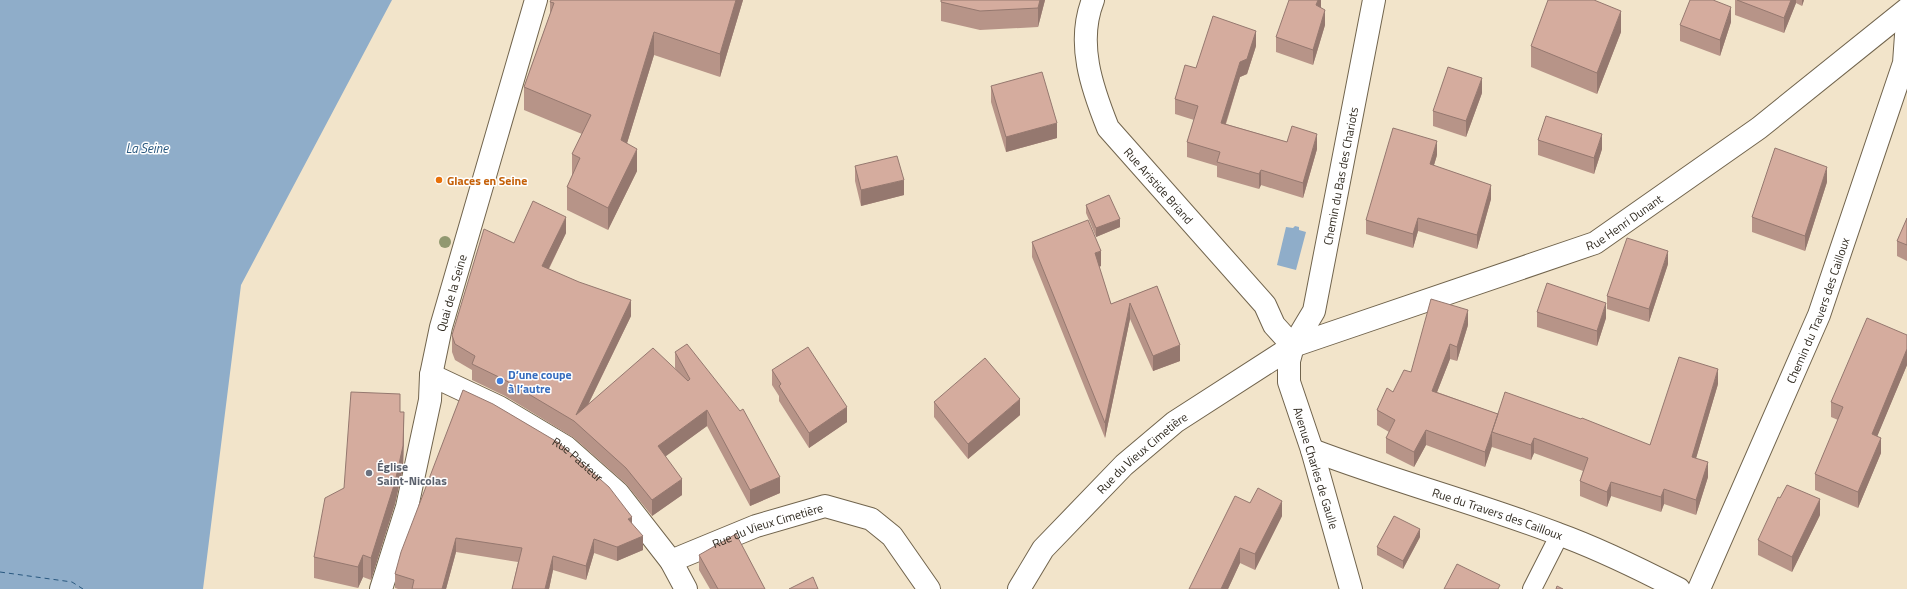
<svg xmlns="http://www.w3.org/2000/svg" width="1907" height="589" font-family="'Titillium Web',sans-serif">
	<style>
		.water { fill: #8fadc9 }
		.lines { fill: none; stroke-linecap: round; stroke-linejoin: round }
		.ferry { stroke: #29587f; stroke-width: 1; stroke-dasharray: 5 4; stroke-linecap: butt }
		.lane-casing { stroke: #71644d; stroke-width: 20 }
		.street-casing { stroke: #71644d; stroke-width: 24 }
		.secondary-casing { stroke: #71644d; stroke-width: 24 }
		.lane { stroke: #fff; stroke-width: 18 }
		.street { stroke: #fff; stroke-width: 22 }
		.secondary { stroke: #fff; stroke-width: 22 }
		.tree { fill: #919870 }
		.wall { fill: #b79488 }
		.shaded-wall { fill: #95786f }
		.building { fill: #d5ac9e; stroke: #95786f }
		.food-dot { fill: #e8710a; stroke: #fff; stroke-width: 1.5 }
		.shop-dot { fill: #3f7fe0; stroke: #fff; stroke-width: 1.5 }
		.worship-dot { fill: #6b7280; stroke: #fff; stroke-width: 1.5 }
		.labels { text-anchor: middle; dominant-baseline: central; stroke-width: 3; stroke-linejoin: round; paint-order: stroke }
		.street-label { font-size: 12px; fill: #302a20; stroke: #fff }
		.food-label { font-size: 12px; font-weight: bold; fill: #c56008; stroke: #fff; text-anchor: start }
		.shop-label { font-size: 12px; font-weight: bold; fill: #366cbe; stroke: #fff; text-anchor: start }
		.worship-label { font-size: 12px; font-weight: bold; fill: #5b616d; stroke: #fff; text-anchor: start }
		.water-label { font-size: 13px; font-style: italic; fill: #29587f; stroke: #fff }
	</style>
	<rect width="100%" height="100%" fill="#f2e4ca"/>
	<path class="water" d="M0 0H392L241 285 203 589H0Z
		M1295 226 1299 227V230L1306 232 1296 270 1277 265 1286 227 1293 228Z"/>
	<g class="lines">
		<path class="ferry" d="M0 572 72 582 83 589"/>
		<g class="lane-casing">
			<path id="lane" d="M1532 589 1560 534"/>
		</g>
		<g class="street-casing">
			<g id="street">
				<path id="s1" d="M1093 0C1076 43 1092 88 1108 128L1265 305 1274 325 1293 346"/>
				<path id="s2" d="M1312 450C1393 481 1477 503 1558 534 1600 549 1640 569 1679 589"/>
				<path id="s3" d="M671 561 756 526 825 506 871 519 892 536 929 589"/>
				<path id="s4" d="M1019 589 1043 549 1124 465 1175 422 1293 346 1595 243 1759 128 1907 9"/>
				<path id="s5" d="M1351 589 1312 450 1289 382V361L1293 346 1314 311 1374 0"/>
				<path id="s6" d="M1699 589 1819 315 1904 63 1907 21"/>
			</g>
		</g>
		<g class="secondary-casing">
			<g id="secondary">
				<path id="s7" d="M431 375 499 407 566 447 618 493 671 561 686 589"/>
				<path id="s8" d="M381 589 407 507 430 400 431 375 441 327 536 0"/>
			</g>
		</g>
		<use href="#lane" class="lane"/>
		<use href="#street" class="street"/>
		<use href="#secondary" class="secondary"/>
	</g>
	<circle class="tree" cx="445" cy="242" r="6"/>
	<path class="wall" d="M551 0H743L720 77 654 55 627 143 637 171 608 230 567 210V187L572 177V154L582 134 524 110V87L550 14V2Z
		M941 0H1045L1038 27 980 30 941 21Z
		M1321 0V7L1325 25 1313 65 1276 52V37Z
		M1735 0H1804L1802 6 1796 3 1784 33 1735 15Z
		M1731 22 1720 56 1680 41V25Z
		M1621 32 1597 94 1531 67V46Z
		M1256 46 1247 74 1240 77 1226 124 1287 142 1317 149 1303 198 1261 185 1259 189 1217 177V166L1187 157V142L1194 120 1175 114V99L1196 68Z
		M991 86 1057 138 1006 152 991 102Z
		M1482 93 1466 137 1433 126V111Z
		M1538 140 1602 149 1594 174 1538 155Z
		M1437 155 1434 165 1491 199 1477 249 1418 231 1413 248 1366 234V220Z
		M855 166 904 195 861 206 855 181Z
		M1827 182 1805 251 1752 232V217Z
		M1086 205 1120 227 1096 237 1086 213Z
		M1907 218V261L1897 256V241Z
		M566 233 549 269 631 316 589 403 677 371 675 368V352L780 493 750 506 707 426 665 456 682 495 652 516 626 484 574 438 505 396 472 380V370L455 360 452 352V335L514 243Z
		M1032 242 1101 266 1099 267 1111 304 1157 286 1180 361 1153 371 1130 319 1105 438 1032 257Z
		M1668 264 1649 322 1607 309V296Z
		M1537 312 1606 318 1597 346 1537 327Z
		M1468 325 1457 361 1450 359 1437 392 1498 414 1650 445 1718 384 1696 458 1708 477 1696 515 1664 504 1661 512 1611 496 1607 507 1580 496V481L1583 471 1534 453 1531 460 1492 447V446L1485 467 1426 445 1414 467 1386 453V438L1389 432 1377 425V410L1411 372Z
		M1907 335V365L1877 436 1881 453 1858 508 1815 490V474L1838 420 1831 417V402Z
		M772 370 847 422 809 448 779 401V396L772 385Z
		M463 390 632 523 643 550 617 561 594 553 586 580 553 570 549 589H512L518 562 456 552 446 589H398L395 588V574Z
		M934 402 1020 415 968 459 934 417Z
		M400 412 404 434 403 468 395 504 371 580 363 577 358 588 314 578V557L344 488Z
		M1250 503 1282 516 1255 570 1240 563 1228 589H1189Z
		M1820 515 1792 572 1758 555V540Z
		M1420 537 1403 569 1377 555V547Z
		M699 555 765 589H710L699 570Z"/>
	<path class="shaded-wall" d="M736 0H743L720 77V54Z
		M1040 0H1045L1038 27V8Z
		M1318 0H1321V7L1316 21V5Z
		M1791 0H1796V3L1784 33V18Z
		M1802 0H1804L1802 6Z
		M1731 7V22L1720 56V40Z
		M1325 10V25L1313 65V50Z
		M1621 11V32L1597 94V73Z
		M1256 31V46L1247 74 1240 77 1221 138V123L1240 62Z
		M654 32V55L621 163V140Z
		M1482 78V93L1466 137V121Z
		M1057 123V138L1006 152V137Z
		M1317 134V149L1303 198V183Z
		M1602 134V149L1594 174V158Z
		M1437 141V155L1430 178V164Z
		M637 149V171L608 230V208Z
		M1827 167V182L1805 251V236Z
		M1261 170V185L1259 189V174Z
		M904 180V195L861 206V190Z
		M1491 185V199L1477 249V235Z
		M566 217V233L542 282V266Z
		M1418 218V231L1413 248V234Z
		M1120 219V227L1096 237V228Z
		M1101 251V266L1095 268V253Z
		M1668 251V264L1649 322V309Z
		M631 300V316L578 425 576 415Z
		M1130 303V319L1105 438V423Z
		M1606 303V318L1597 346V331Z
		M1468 310V325L1457 361V347Z
		M1450 344V359L1432 405V391Z
		M1180 345V361L1153 371V356Z
		M1907 349V365L1872 449V434Z
		M1718 369V384L1692 472V457Z
		M1020 399V415L968 459V444Z
		M847 407V422L809 448V433Z
		M707 410V426L658 462V446Z
		M404 412V434L403 468 395 504 371 580V558Z
		M1498 414 1492 432V446L1485 467V452Z
		M1426 430V445L1414 467V452Z
		M1534 438V453L1531 460V445Z
		M1881 438V453L1858 508V492Z
		M1708 462V477L1696 515V500Z
		M780 477V493L750 506V490Z
		M682 479V495L652 516V500Z
		M1611 482V496L1607 507V492Z
		M1664 489V504L1661 512V497Z
		M1820 499V515L1792 572V557Z
		M1282 501V516L1255 570V554Z
		M632 517V531L628 519Z
		M1420 529V537L1403 569V561Z
		M643 536V550L617 561V547Z
		M456 538V552L446 589H442Z
		M594 539V553L586 580V566Z
		M1240 548V563L1228 589H1221Z
		M363 555V577L358 588V567Z
		M553 556V570L549 589H545Z"/>
	<path class="building" d="M551 0H736L720 54 654 32 621 140 637 149 608 208 567 187 580 158 572 154 591 115 524 87 554 3 550 2Z
		M941 0H1040L1038 8 980 11 941 2Z
		M1289 0H1318L1316 5 1325 10 1313 50 1276 37Z
		M1548 0H1594L1621 11 1597 73 1531 46Z
		M1690 0H1713L1731 7 1720 40 1680 25Z
		M1737 0H1791L1784 18Z
		M1213 16 1256 31 1247 59 1240 62 1221 123 1287 142 1292 126 1317 134 1303 183 1261 170 1259 174 1217 162 1220 152 1187 142 1198 106 1175 99 1185 65 1196 68Z
		M1448 67 1482 78 1466 121 1433 111Z
		M1042 72 1057 123 1006 137 991 86Z
		M1546 116 1602 134 1594 158 1538 140Z
		M1393 128 1437 141 1430 164 1491 185 1477 235 1418 218 1413 234 1366 220Z
		M1775 148 1827 167 1805 236 1752 217Z
		M897 156 904 180 861 190 855 166Z
		M1109 195 1120 219 1096 228 1086 205Z
		M533 201 566 217 542 266 579 282 631 300 576 415 653 348 688 381 690 379 675 352 687 344 740 411 743 409 780 477 750 490 707 410 658 446 682 479 652 500 626 468 574 421 505 380 472 364 475 356 455 344 452 335 484 229 514 243Z
		M1907 218V245L1897 241Z
		M1088 220 1101 251 1095 253 1111 304 1157 286 1180 345 1153 356 1130 303 1105 423 1032 242Z
		M1627 238 1668 251 1649 309 1607 296Z
		M1547 283 1606 303 1597 331 1537 312Z
		M1431 299 1468 310 1457 347 1450 344 1432 391 1498 414 1485 452 1426 430 1414 452 1386 438 1395 420 1377 410 1387 388 1393 392 1404 370 1411 372Z
		M1867 318 1907 335V349L1872 434 1881 438 1858 492 1815 474 1843 407 1831 402Z
		M808 347 847 407 809 433 779 386 781 384 772 370Z
		M1679 357 1718 369 1692 457 1708 462 1696 500 1664 489 1661 497 1611 482 1607 492 1580 481 1588 458 1534 438 1531 445 1492 432 1505 392 1581 419 1582 418 1650 445Z
		M985 358 1020 399 968 444 934 402Z
		M463 390 493 404 559 443 609 487 632 517 628 519 643 536 617 547 594 539 586 566 553 556 545 589H512L522 548 456 538 442 589H412L414 580 395 574 401 552Z
		M351 392 400 394V412H404L403 446 395 482 371 558 363 555 358 567 314 557 325 498 344 488Z
		M1787 485 1820 499 1792 557 1758 540 1778 497 1780 498Z
		M1258 488 1282 501 1255 554 1240 548 1221 589H1189L1235 496 1250 503Z
		M1394 516 1420 529 1403 561 1377 547Z
		M736 534 765 589H718L699 555Z
		M1457 564 1500 585 1498 589H1444Z
		M813 577 818 589H789Z
		M1557 586 1563 589H1556Z"/>
	<circle class="food-dot" cx="439" cy="180" r="4"/>
	<circle class="shop-dot" cx="500" cy="381" r="4"/>
	<circle class="worship-dot" cx="369" cy="473" r="4"/>
	<g class="labels">
		<g class="street-label">
			<text stroke="none"><textPath href="#s5" startOffset="431">Chemin du Bas des Chariots</textPath></text>
			<text stroke="none"><textPath href="#s1" startOffset="209">Rue Aristide Briand</textPath></text>
			<text stroke="none"><textPath href="#s4" startOffset="725">Rue Henri Dunant</textPath></text>
			<text stroke="none"><textPath href="#s8" startOffset="305">Quai de la Seine</textPath></text>
			<text stroke="none"><textPath href="#s6" startOffset="303">Chemin du Travers des Cailloux</textPath></text>
			<text stroke="none"><textPath href="#s4" startOffset="185">Rue du Vieux Cimetière</textPath></text>
			<text stroke="none"><textPath href="#s7" startOffset="170">Rue Pasteur</textPath></text>
			<text transform="translate(1316 468) rotate(73)">Avenue Charles de Gaulle</text>
			<text stroke="none"><textPath href="#s2" startOffset="196">Rue du Travers des Cailloux</textPath></text>
			<text stroke="none"><textPath href="#s3" startOffset="103">Rue du Vieux Cimetière</textPath></text>
		</g>
		<g class="food-label">
			<text x="447" y="180">Glaces en Seine</text>
		</g>
		<g class="shop-label">
			<text x="508" y="374">D’une coupe<tspan x="508" dy="14">à l’autre</tspan></text>
		</g>
		<g class="worship-label">
			<text x="377" y="466">Église<tspan x="377" dy="14">Saint-Nicolas</tspan></text>
		</g>
		<g class="water-label">
			<text x="147" y="148">La Seine</text>
		</g>
	</g>
</svg>
